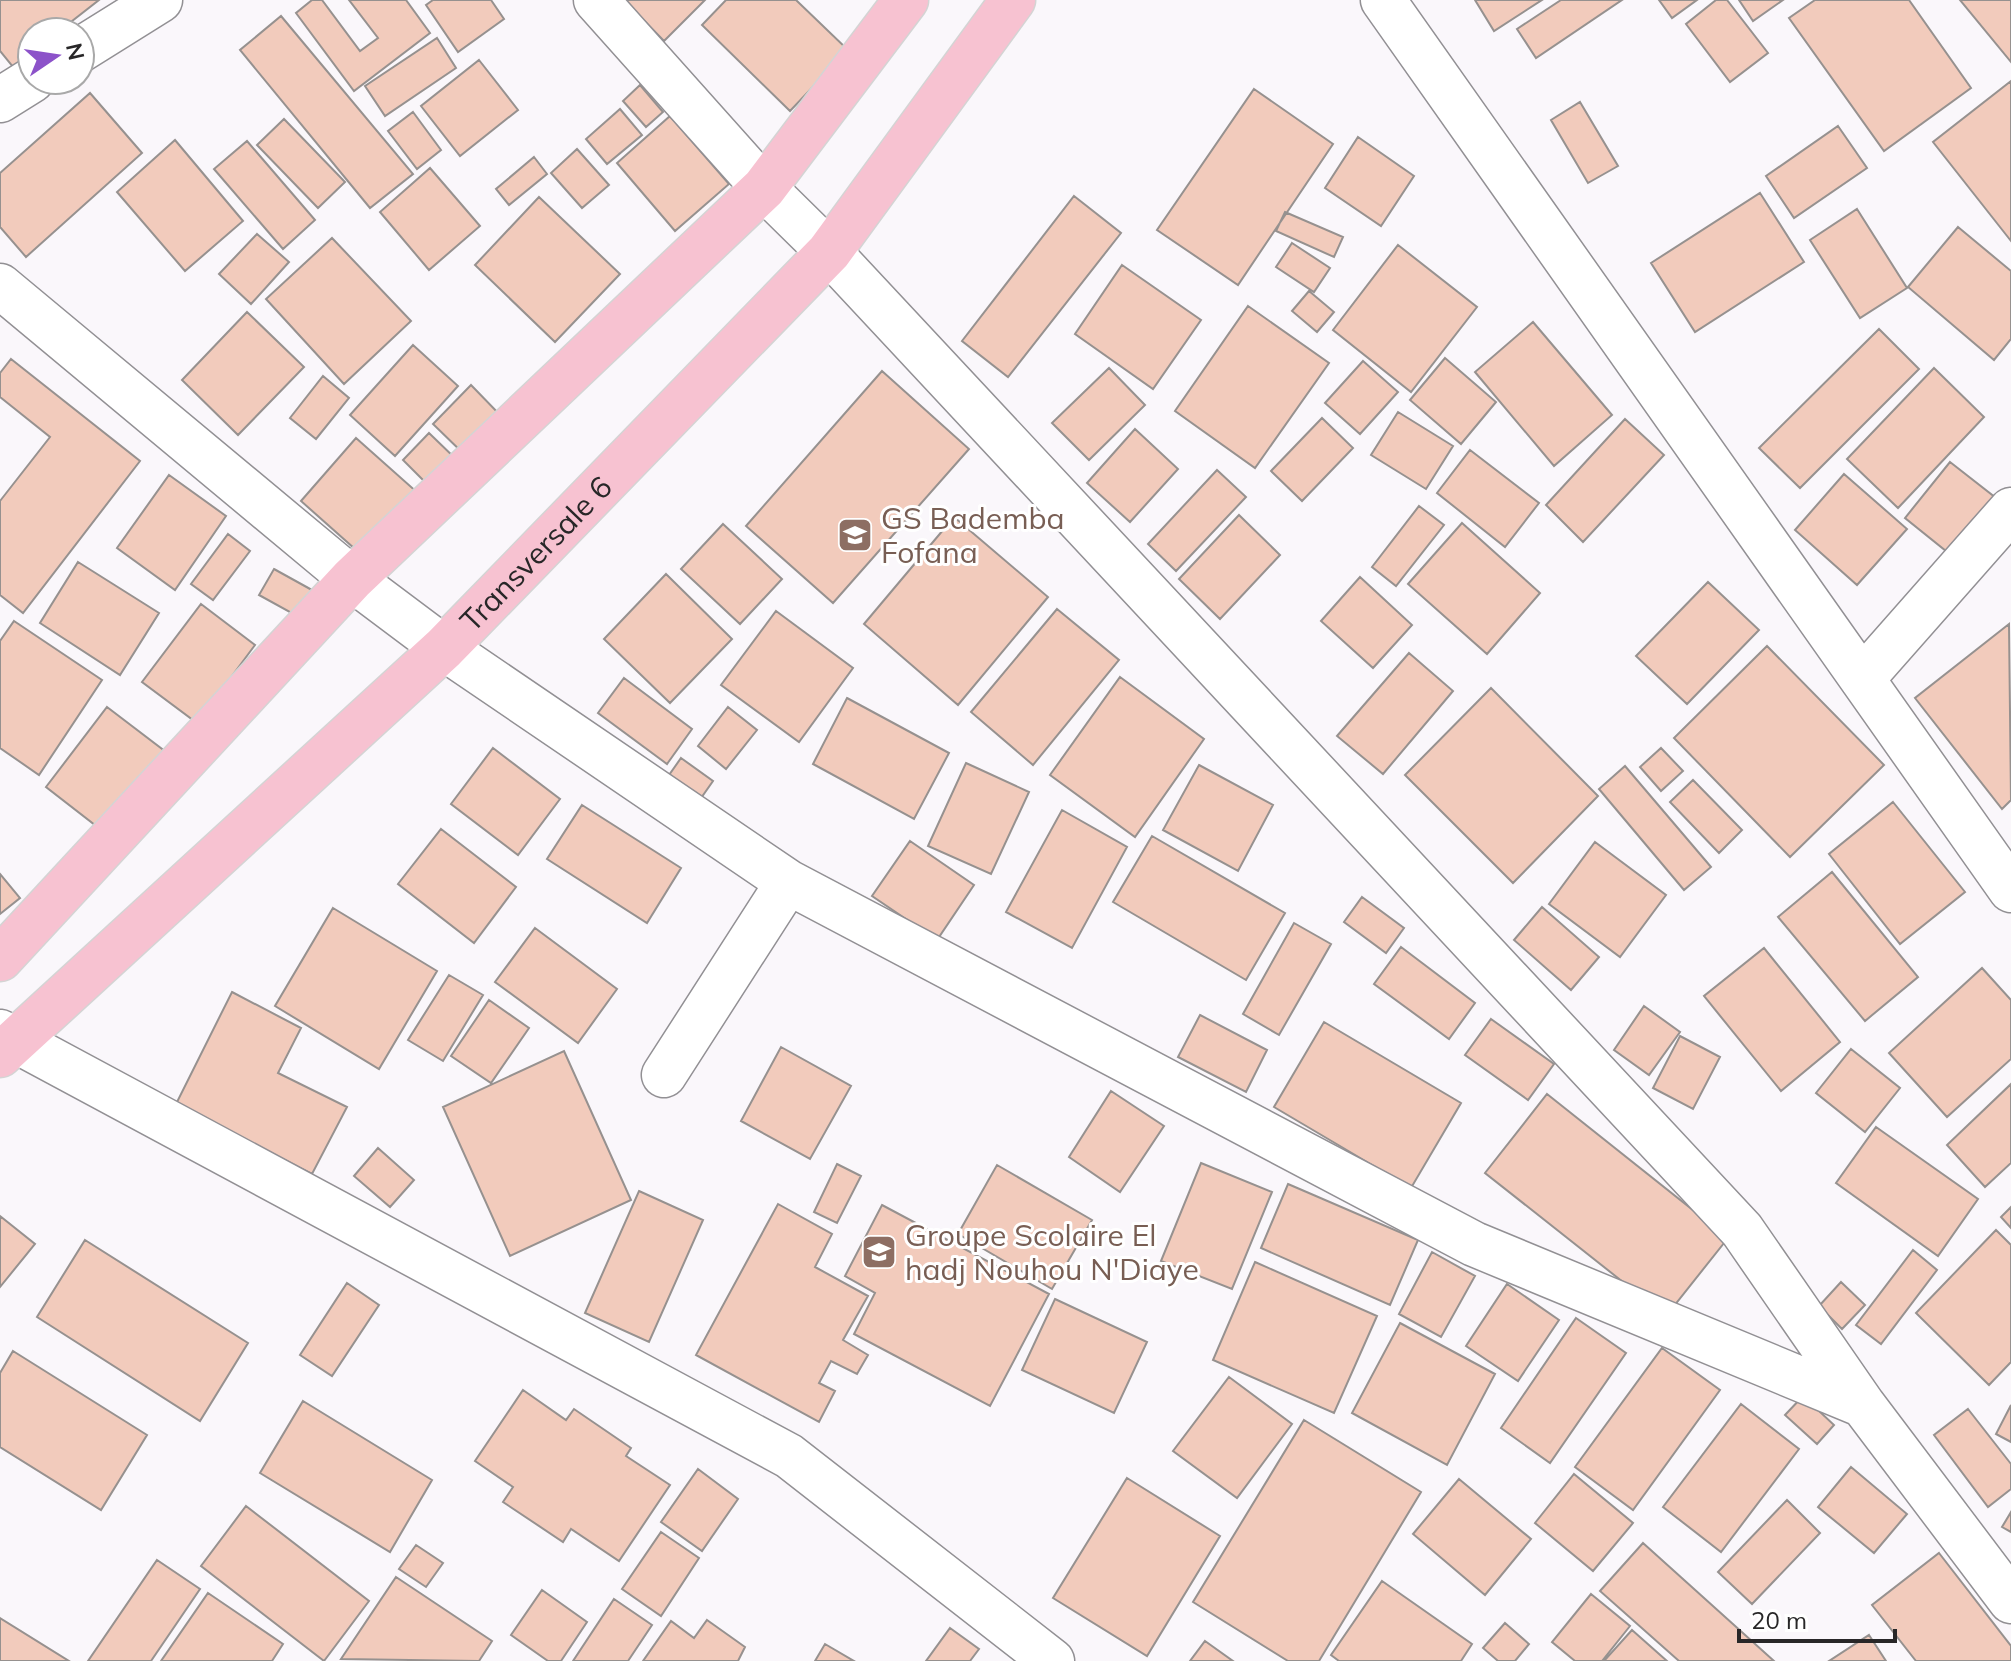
<svg xmlns="http://www.w3.org/2000/svg" width="2011" height="1661" font-family="Mulish,sans-serif">
	<style>
		.building { fill: #f2cbbc; stroke: #96918f; stroke-width: 2 }
		.lines { fill: none; stroke-linecap: round; stroke-linejoin: round }
		.minor-casing { stroke: #929094; stroke-width: 47 }
		.major-casing { stroke: #d4d4d4; stroke-width: 47 }
		.minor { stroke: #fff; stroke-width: 44 }
		.major { stroke: #f7c2d1; stroke-width: 44 }
		.labels { text-anchor: middle; dominant-baseline: central; stroke-width: 6; stroke-linejoin: round; paint-order: stroke }
		.education-label { font-size: 30px; fill: #785e54; stroke: #fff; text-anchor: start }
		.street-label { font-size: 30px; fill: #282728; stroke: #fff }
	</style>
	<rect width="100%" height="100%" fill="#faf7fb"/>
	<path class="building" d="M0 0H99L58 32H32V53L13 67 0 51Z
		M312 0H322L360 51 378 38 349 0H406L430 33 354 91 296 13Z
		M433 0H491L504 19 458 52 426 5Z
		M624 0H705L664 41Z
		M726 0H796L848 50 790 111 702 25Z
		M1475 0H1542L1494 31Z
		M1561 0H1622L1536 58 1517 29Z
		M1659 0H1697L1672 18Z
		M1716 0H1727L1768 53 1730 82 1686 24Z
		M1739 0H1783L1753 21Z
		M1815 0H1909L1971 88 1884 151 1789 18Z
		M1960 0H2011V62Z
		M281 16 413 174 370 208 240 50Z
		M437 38 456 68 385 116 365 86Z
		M479 60 518 110 460 156 421 106Z
		M2011 81V241L1933 142Z
		M640 85 663 112 646 127 623 101Z
		M1254 89 1333 144 1238 285 1157 230Z
		M90 93 142 153 26 257 0 227V173Z
		M1580 102 1618 166 1588 183 1551 120Z
		M620 109 642 135 607 164 586 139Z
		M413 112 441 150 417 169 388 131Z
		M670 116 729 184 675 231 617 163Z
		M284 119 345 182 318 208 257 145Z
		M1838 126 1867 168 1794 218 1766 176Z
		M1358 137 1414 176 1381 226 1325 188Z
		M175 140 243 221 185 271 117 192Z
		M247 141 315 220 283 249 214 169Z
		M577 149 609 185 582 208 551 173Z
		M534 157 547 174 509 205 496 189Z
		M430 168 480 226 429 270 380 212Z
		M1760 193 1804 262 1695 332 1651 263Z
		M1074 196 1121 233 1008 377 962 341Z
		M539 197 620 274 555 342 475 265Z
		M1857 209 1907 288 1860 318 1810 240Z
		M1285 212 1343 237 1334 257 1276 231Z
		M1958 227 2011 271V339L1994 360 1908 287Z
		M257 234 289 262 251 304 219 274Z
		M332 238 411 321 344 384 266 299Z
		M1292 243 1330 268 1314 292 1276 267Z
		M1398 245 1477 307 1411 392 1333 330Z
		M1122 265 1201 320 1153 389 1075 334Z
		M1309 291 1334 312 1317 332 1292 311Z
		M1248 306 1329 363 1255 468 1175 411Z
		M247 312 304 367 238 435 182 380Z
		M1533 322 1612 415 1554 466 1475 372Z
		M1879 329 1919 369 1800 488 1759 448Z
		M413 345 458 386 395 456 350 415Z
		M1445 358 1496 402 1461 444 1410 400Z
		M11 359 140 461 23 613 0 595V501L50 437 0 397V373Z
		M1363 361 1398 392 1360 434 1325 403Z
		M1109 368 1145 405 1089 460 1052 423Z
		M1934 368 1984 417 1898 508 1847 459Z
		M882 371 969 449 833 603 746 526Z
		M323 376 349 398 316 439 290 418Z
		M471 385 505 420 468 458 433 424Z
		M1398 412 1453 446 1426 489 1371 455Z
		M1322 418 1353 448 1302 501 1271 471Z
		M1625 419 1664 455 1583 542 1546 505Z
		M1135 429 1178 469 1130 522 1087 483Z
		M429 433 459 462 433 490 403 460Z
		M356 438 419 494 364 557 301 501Z
		M1470 450 1539 503 1505 547 1437 493Z
		M1950 462 1996 498 1951 555 1905 518Z
		M1217 470 1246 497 1176 571 1148 544Z
		M1844 474 1907 529 1857 585 1795 530Z
		M169 475 226 516 175 590 117 548Z
		M1419 506 1444 525 1396 586 1372 567Z
		M1239 515 1280 555 1220 619 1179 579Z
		M954 517 1048 597 958 705 864 624Z
		M1462 523 1540 593 1487 654 1408 584Z
		M723 524 782 579 740 624 681 569Z
		M228 534 250 551 213 600 191 584Z
		M78 562 159 613 120 675 40 623Z
		M274 569 321 595 306 621 259 595Z
		M666 574 732 639 670 703 604 639Z
		M1360 577 1412 625 1373 668 1321 621Z
		M1708 582 1759 630 1687 704 1636 656Z
		M201 604 255 645 197 723 142 682Z
		M1057 609 1119 660 1033 765 971 712Z
		M776 611 853 668 799 742 721 685Z
		M14 621 102 680 39 775 0 748V641Z
		M2009 624 2011 800 2002 809 1915 698Z
		M1767 646 1884 765 1790 857 1674 738Z
		M1409 653 1453 691 1383 774 1337 736Z
		M1120 677 1204 739 1135 837 1050 775Z
		M624 678 692 729 667 764 598 713Z
		M1491 688 1598 796 1513 883 1405 775Z
		M847 698 949 753 914 819 813 764Z
		M107 707 166 752 104 832 46 787Z
		M728 707 757 730 726 769 698 746Z
		M493 748 560 799 518 855 451 804Z
		M1661 748 1683 771 1661 791 1640 767Z
		M681 758 713 781 694 808 662 785Z
		M966 763 1029 792 991 874 928 846Z
		M1199 765 1273 805 1238 871 1163 830Z
		M1625 766 1711 867 1684 890 1599 789Z
		M1693 780 1742 830 1719 853 1670 802Z
		M1893 802 1965 892 1900 944 1829 854Z
		M582 805 681 868 647 923 547 859Z
		M1062 810 1127 847 1072 948 1006 912Z
		M441 829 516 887 474 943 398 884Z
		M1152 836 1285 913 1246 980 1113 902Z
		M910 841 974 885 937 940 872 896Z
		M1595 842 1666 895 1620 957 1549 904Z
		M1832 872 1918 977 1865 1021 1778 917Z
		M0 874 20 898 0 914Z
		M1362 897 1404 928 1386 953 1344 922Z
		M1542 907 1599 957 1571 990 1514 940Z
		M333 908 437 971 379 1069 275 1006Z
		M1294 923 1331 944 1279 1035 1243 1014Z
		M535 928 617 989 578 1043 495 982Z
		M1401 947 1475 1003 1449 1039 1374 984Z
		M1764 948 1840 1042 1781 1091 1704 996Z
		M1982 968 2011 1000V1059L1947 1117 1889 1053Z
		M449 975 483 995 443 1061 408 1040Z
		M232 992 301 1028 278 1073 347 1107 312 1174 176 1104Z
		M489 1000 529 1028 491 1083 451 1056Z
		M1644 1006 1680 1032 1649 1075 1614 1050Z
		M1200 1015 1267 1050 1246 1092 1178 1057Z
		M1491 1019 1554 1064 1528 1100 1465 1055Z
		M1324 1022 1461 1103 1411 1188 1274 1107Z
		M1680 1036 1720 1057 1693 1109 1653 1088Z
		M781 1047 851 1086 810 1159 741 1121Z
		M1851 1049 1900 1088 1865 1132 1816 1093Z
		M564 1051 631 1200 510 1256 443 1107Z
		M2011 1084V1163L1985 1187 1947 1145Z
		M1111 1091 1164 1126 1120 1192 1069 1157Z
		M1547 1094 1728 1238 1666 1316 1485 1173Z
		M1876 1127 1978 1199 1938 1256 1836 1183Z
		M378 1148 414 1180 390 1207 354 1176Z
		M1201 1163 1272 1192 1232 1289 1161 1261Z
		M837 1164 861 1176 837 1223 814 1212Z
		M997 1165 1092 1220 1052 1289 958 1234Z
		M1288 1184 1418 1240 1390 1305 1261 1248Z
		M639 1191 703 1220 649 1342 585 1313Z
		M778 1204 832 1234 815 1267 868 1296 843 1340 868 1355 857 1374 831 1361 819 1383 835 1391 819 1422 696 1355Z
		M882 1205 1049 1294 990 1406 854 1334 875 1293 845 1276Z
		M2011 1207V1228L2001 1217Z
		M0 1216 35 1244 0 1287Z
		M1996 1230 2011 1245V1362L1989 1385 1916 1313Z
		M85 1240 248 1343 200 1421 37 1317Z
		M1913 1250 1937 1270 1881 1344 1856 1325Z
		M1432 1252 1475 1276 1441 1337 1399 1314Z
		M1255 1262 1377 1316 1334 1413 1213 1360Z
		M1841 1282 1865 1305 1842 1329 1819 1306Z
		M347 1283 379 1305 332 1376 300 1355Z
		M1507 1284 1559 1320 1518 1381 1466 1346Z
		M1055 1299 1147 1342 1114 1413 1022 1370Z
		M1576 1318 1626 1353 1550 1463 1501 1428Z
		M1400 1323 1495 1374 1447 1465 1352 1413Z
		M1662 1348 1720 1390 1633 1510 1575 1467Z
		M13 1351 147 1435 101 1510 0 1447V1373Z
		M1229 1377 1292 1424 1237 1498 1173 1451Z
		M523 1390 566 1420 574 1409 631 1448 626 1456 670 1485 619 1561 571 1529 563 1542 503 1502 513 1487 475 1461Z
		M1803 1396 1834 1425 1817 1444 1785 1415Z
		M303 1401 432 1480 390 1552 260 1473Z
		M1741 1404 1799 1449 1721 1552 1663 1507Z
		M2011 1405V1442L1996 1434Z
		M1968 1409 2011 1464V1489L1988 1507 1934 1435Z
		M1304 1420 1421 1492 1319 1661H1288L1193 1602Z
		M1851 1467 1907 1514 1874 1553 1818 1507Z
		M698 1469 738 1499 702 1551 661 1522Z
		M1574 1474 1633 1523 1593 1571 1535 1523Z
		M1127 1478 1220 1536 1147 1656 1053 1598Z
		M1459 1479 1531 1539 1485 1595 1413 1534Z
		M1787 1500 1820 1533 1752 1604 1718 1572Z
		M246 1506 369 1601 324 1661 201 1566Z
		M2011 1512V1532L2002 1527Z
		M661 1532 699 1558 661 1616 622 1589Z
		M1643 1543 1774 1661H1679L1600 1591Z
		M416 1545 443 1563 426 1587 399 1569Z
		M1939 1553 2011 1646V1661H1916L1872 1605Z
		M157 1560 200 1589 151 1661H88Z
		M396 1577 492 1641 479 1661 341 1659Z
		M1382 1581 1472 1644 1461 1661H1339L1331 1655Z
		M542 1590 587 1622 561 1661H548L511 1635Z
		M208 1593 283 1644 272 1661H161Z
		M1591 1594 1630 1626 1602 1661H1575L1552 1642Z
		M614 1599 652 1625 628 1661H573Z
		M0 1618 69 1661H0Z
		M707 1620 745 1647 738 1661H643L671 1621 694 1638Z
		M1505 1623 1529 1644 1515 1661H1498L1483 1648Z
		M950 1628 979 1649 970 1661H926Z
		M1632 1630 1667 1661H1604Z
		M1869 1635 1886 1661H1829Z
		M1205 1641 1233 1661H1190Z
		M825 1644 854 1661H815Z"/>
	<g class="lines">
		<g class="minor-casing">
			<path id="minor" d="M596 0 764 188 829 252 1742 1230 1863 1405 2011 1601
				M1383 0 2011 890
				M80 50 160 0
				M0 100 32 80
				M0 286 352 579 444 648 788 882 1474 1244 1863 1405
				M1862 679 2011 510
				M0 1032 789 1456 1052 1661
				M664 1075 788 882"/>
		</g>
		<g class="major-casing">
			<g id="major">
				<path d="M0 959 352 579 764 188 906 0"/>
				<path id="s1" d="M0 1055 444 648 829 252 1013 0"/>
			</g>
		</g>
		<use href="#minor" class="minor"/>
		<use href="#major" class="major"/>
	</g>
	<defs>
		<g id="school-square" transform="scale(1.8)"><rect x="-9" y="-9" width="18" height="18" rx="4" fill="#8d6e63" stroke="#fff"/><path d="M0-5L7-2L0 1L-7-2ZM-4 1L0 2.5L4 1V4Q0 6-4 4Z" fill="#fff"/></g>
	</defs>
	<g fill-rule="evenodd">
		<use href="#school-square" x="855" y="535"/>
		<use href="#school-square" x="879" y="1252"/>
	</g>
	<g class="labels">
		<g class="education-label">
			<text x="881" y="518">GS Bademba<tspan x="881" dy="34">Fofana</tspan></text>
			<text x="905" y="1235">Groupe Scolaire El<tspan x="905" dy="34">hadj Nouhou N'Diaye</tspan></text>
		</g>
		<g class="street-label">
			<text stroke="none"><textPath href="#s1" startOffset="734">Transversale 6</textPath></text>
		</g>
	</g>
	<g transform="translate(56 56) rotate(77)"><circle r="38" fill="#ffffff" stroke="#a9a9a9" stroke-width="2"/>
	<path d="M0-6L14 30L0 20L-14 30Z" fill="#8c52c9"/>
	<text y="-12" font-size="22" font-weight="bold" text-anchor="middle" fill="#282728">N</text>
	</g>
	<path d="M1739 1629v12h156v-12" fill="none" stroke="#282728" stroke-width="4"/>
	<text x="1751" y="1629" font-size="24" fill="#282728" stroke="#ffffff" stroke-width="6" paint-order="stroke">20 m</text>
</svg>
